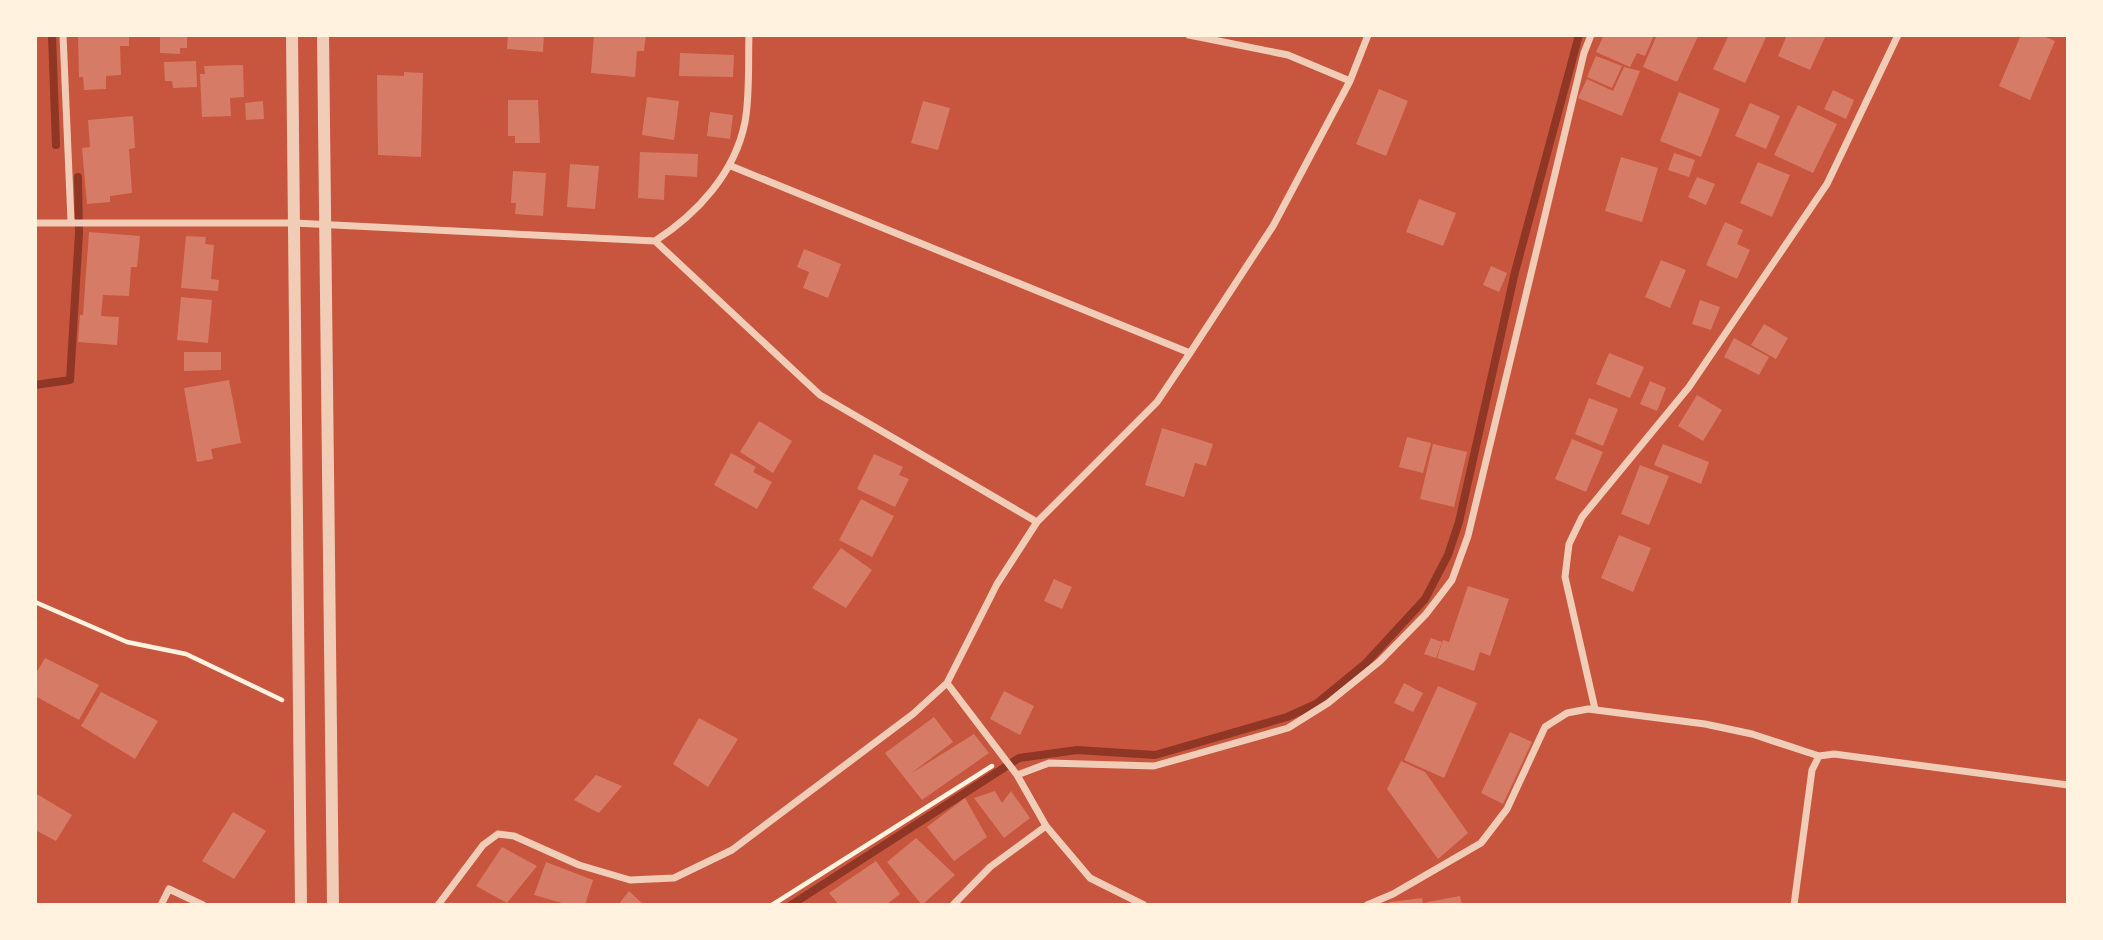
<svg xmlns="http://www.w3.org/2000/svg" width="2103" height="940" font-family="Jost,sans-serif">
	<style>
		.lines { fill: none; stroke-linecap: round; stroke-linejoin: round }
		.stream { stroke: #8f3625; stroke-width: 8 }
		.building { fill: #d67c66 }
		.path { stroke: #fff3e0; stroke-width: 4.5 }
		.minor { stroke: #f1ccb7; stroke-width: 7 }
		.tertiary { stroke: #f1ccb7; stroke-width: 12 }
	</style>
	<rect width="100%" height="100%" fill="#c8553d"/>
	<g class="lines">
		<path class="stream" d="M52 35 56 145
			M35 385 70 380 79 233 78 177
			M791 905 1019 758 1077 750 1155 755 1287 717 1316 704 1366 663 1425 599 1448 555 1459 522 1515 272 1579 35"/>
	</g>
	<path class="building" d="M78 35H129V46H120L121 75 106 76V89L84 90 83 77H79Z
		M160 35H187V48H180V54L160 53Z
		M508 35H544L543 52 507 49Z
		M594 35H646L644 51H637L635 77 591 73Z
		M1604 35H1654L1645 56 1637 53 1630 67 1596 52Z
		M1657 35 1698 36 1677 82 1643 67Z
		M1729 35H1767L1745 83 1713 69Z
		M1787 35H1826L1810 70 1778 56Z
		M2021 35H2041L2055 41 2030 100 1999 86Z
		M680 53 734 55 733 77 679 76Z
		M1596 56 1622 66 1612 88 1587 77Z
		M196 61 197 87 173 88 172 81H165L164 62Z
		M243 65 244 97 230 98 231 116 202 117 200 74H205L204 66Z
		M1624 67 1640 71 1622 116 1578 98 1587 79 1613 91Z
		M404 72 423 73 421 157 378 155 377 75 404 76Z
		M1379 89 1408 101 1386 156 1356 144Z
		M1833 90 1854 100 1846 119 1824 109Z
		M1679 92 1720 109 1701 157 1660 141Z
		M647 97 679 101 674 140 642 135Z
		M508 100H538L540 143H515V136H508Z
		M263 101 264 119 246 120 245 103Z
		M923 101 950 108 938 150 911 143Z
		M1750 103 1780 116 1766 149 1735 136Z
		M1798 105 1837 124 1813 173 1774 155Z
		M710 112 733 115 730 139 707 136Z
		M133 116 135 148 129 149 132 193 110 196V202L87 204 82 148 90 147 88 120Z
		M640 152 698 154 697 177 665 175 664 200 638 198Z
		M1674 153 1695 160 1689 177 1668 170Z
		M1621 157 1658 168 1642 222 1605 211Z
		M1758 162 1790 175 1772 217 1740 203Z
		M570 164 599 166 595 209 567 207Z
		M513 171 546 173 543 216 515 214 516 203H511Z
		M1697 177 1715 184 1706 205 1688 197Z
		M1419 199 1456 213 1443 246 1406 232Z
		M1725 222 1743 230 1737 244 1750 250 1737 279 1706 265Z
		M89 232 140 236 137 267H131L129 296 103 295 101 316 119 317 117 345 78 342 80 315H83Z
		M186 236 206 237 205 244 214 245 211 279 219 280 218 291 181 288Z
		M804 249 841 264 828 298 803 288 809 272 797 267Z
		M1661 260 1686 270 1670 308 1645 297Z
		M1491 266 1507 273 1499 292 1483 285Z
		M181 297 212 300 208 343 177 340Z
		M1700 300 1720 307 1711 330 1692 324Z
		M1764 324 1788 338 1776 359 1751 345Z
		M1734 338 1769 357 1759 375 1724 357Z
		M184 352H221V370L184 371Z
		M1609 353 1644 367 1630 398 1596 384Z
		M229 380 241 443 211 449 213 459 197 462 184 388Z
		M1650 381 1666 388 1657 411 1640 404Z
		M1697 395 1722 410 1703 441 1678 426Z
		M1589 398 1618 409 1603 446 1575 434Z
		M759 421 792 441 773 473 740 452Z
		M1162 428 1213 444 1206 466 1195 463 1184 497 1145 485Z
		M1407 437 1431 443 1423 473 1399 467Z
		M1572 439 1603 452 1586 492 1555 479Z
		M1433 444 1467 452 1454 507 1420 499Z
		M1663 444 1709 462 1701 484 1654 465Z
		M731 453 756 467 753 472 772 482 757 509 714 485Z
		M874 454 903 467 899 475 909 479 895 507 857 489Z
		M1640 465 1669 476 1649 525 1621 514Z
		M861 499 894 516 872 557 839 540Z
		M1619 535 1651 548 1633 592 1601 578Z
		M841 548 872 570 846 608 812 588Z
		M1054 579 1072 587 1062 609 1044 601Z
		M1468 586 1509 599 1490 656 1480 652 1474 671 1437 658 1443 640 1449 642Z
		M1431 638 1442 642 1436 658 1424 654Z
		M45 658 99 685 79 720 35 696V675Z
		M1404 683 1423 693 1413 712 1394 703Z
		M1438 686 1477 703 1444 778 1404 760Z
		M1004 691 1034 706 1020 735 990 719Z
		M101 692 158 721 135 759 81 726Z
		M934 717 953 742 910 774 974 734 989 753 922 800 885 753Z
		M699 718 738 739 708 787 673 764Z
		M1510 732 1532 742 1503 804 1481 793Z
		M1401 761 1425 772 1468 833 1438 859 1387 789Z
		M596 775 622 786 599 813 574 800Z
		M995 791 1002 803 1011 791 1030 818 1004 838 974 798Z
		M35 793 72 815 56 841 35 830Z
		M965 798 987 837 954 861 927 827Z
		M233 812 266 831 234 879 202 861Z
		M916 838 955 875 922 905 887 862Z
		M502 847 537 866 507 903 476 886Z
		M876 861 900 894 886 905H839L829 893Z
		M546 862 593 880 585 905H569L534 895Z
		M629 891 644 905H618Z
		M1460 896 1462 905H1428L1427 902Z
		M1422 898 1423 905H1389V902Z"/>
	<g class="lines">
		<path class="path" d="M35 602 127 642 186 654 282 700
			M772 905 992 766"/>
		<path class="minor" d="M63 35 71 221
			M1189 35 1288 55 1350 81
			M731 166 1190 353
			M35 223H294L655 241C697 214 735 173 745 122 750 95 748 63 749 35
			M655 241 820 395 1037 522
			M947 683 1017 775 1046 826 1090 878 1144 905
			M1595 709 1565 577 1569 544 1582 517 1689 387 1827 184 1898 35
			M1017 775 1049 763 1154 766 1288 728 1328 703 1380 661 1426 614 1452 580 1468 536 1584 53 1591 35
			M161 905 169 889 203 905
			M438 905 483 845 498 834 514 836 579 865 630 880 674 878 732 850 913 714 947 683 997 584 1037 522 1157 402 1190 353 1273 226 1350 81 1368 35
			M953 905 990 867 1046 826
			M1367 905 1393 894 1481 843 1507 809 1545 727 1567 713 1588 709 1705 724 1752 734 1819 756 1834 754 2068 785
			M1794 905 1812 770 1819 756"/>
		<path class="tertiary" d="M292 35 301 905
			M323 35 333 905"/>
	</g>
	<rect width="2103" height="940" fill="none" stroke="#fff3e0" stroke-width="74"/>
</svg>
